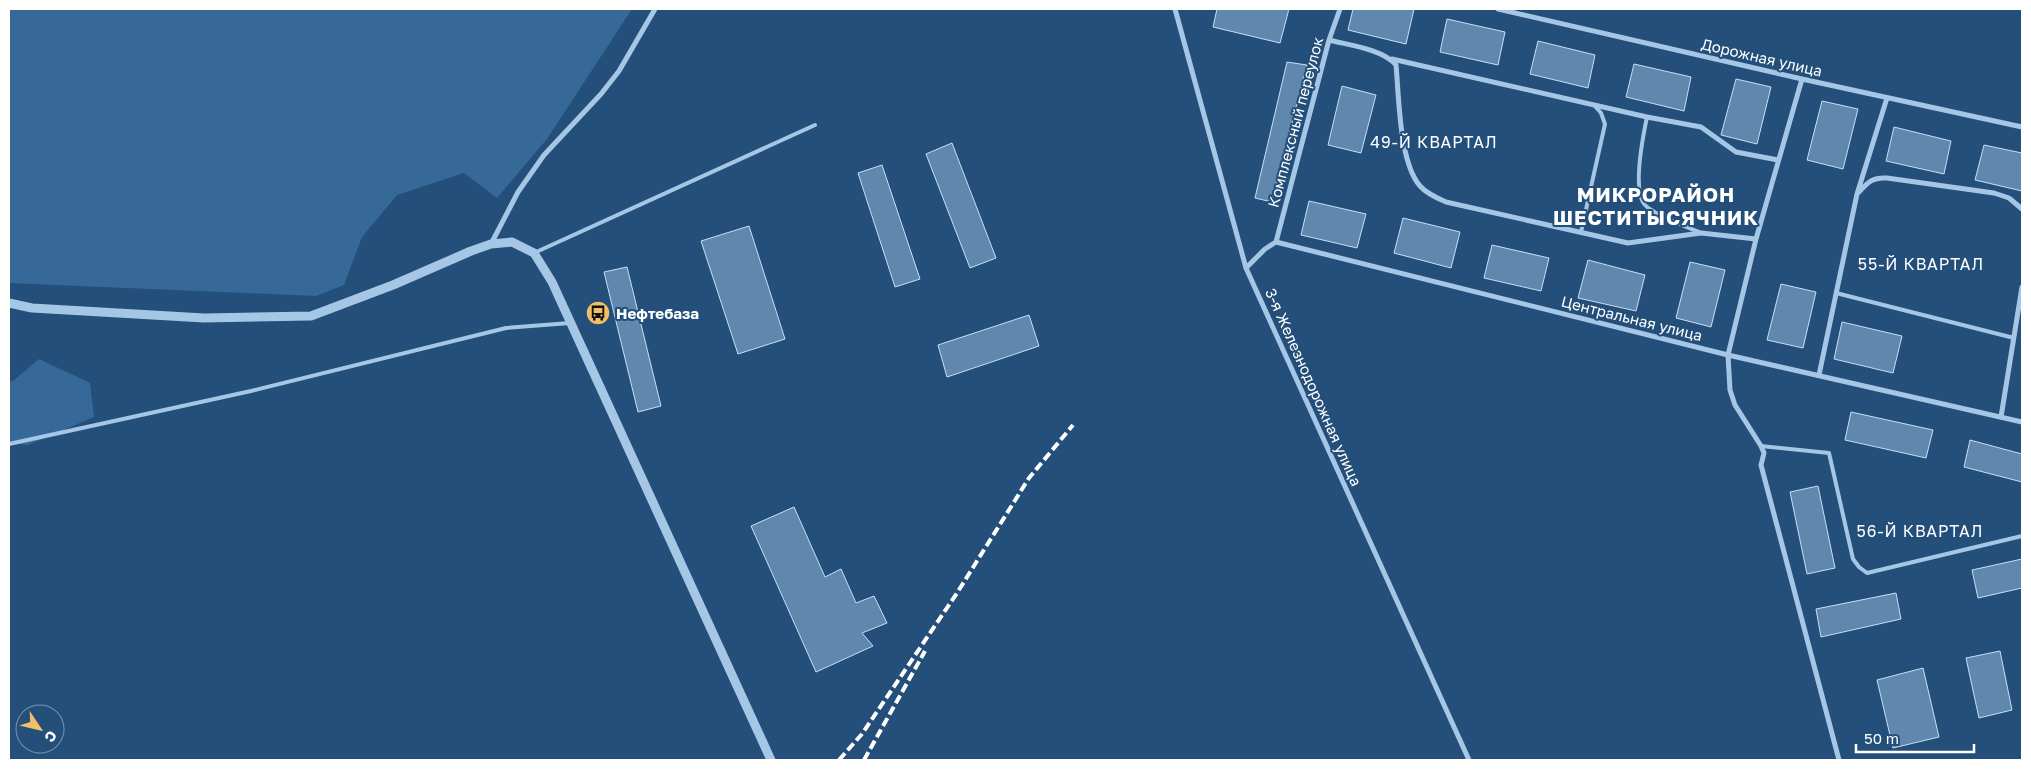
<svg xmlns="http://www.w3.org/2000/svg" width="2031" height="769" font-family="'Golos Text',sans-serif">
	<style>
		.green { fill: #366998 }
		.building { fill: #6088ae; stroke: #c8dff4 }
		.lines { fill: none; stroke-linecap: round; stroke-linejoin: round }
		.service { stroke: #a5c6e5; stroke-width: 4 }
		.minor { stroke: #a5c6e5; stroke-width: 5 }
		.tertiary { stroke: #a5c6e5; stroke-width: 9 }
		.rail { stroke: #fff; stroke-width: 4; stroke-dasharray: 9 4; stroke-linecap: butt }
		.labels { text-anchor: middle; dominant-baseline: central; stroke-width: 4; stroke-linejoin: round; paint-order: stroke }
		.street-label { font-size: 15px; fill: #fff; stroke: #234f7a }
		.poi-label { font-size: 15px; font-weight: bold; fill: #fff; stroke: #234f7a; text-anchor: start }
		.neighbourhood-label { font-size: 16px; letter-spacing: 1px; fill: #fff; stroke: #234f7a }
		.district-label { font-size: 20px; font-weight: bold; letter-spacing: 1px; fill: #fff; stroke: #234f7a }
	</style>
	<rect width="100%" height="100%" fill="#234f7a"/>
	<path class="green" d="M9 9H632L547 139 497 198 464 173 397 195 362 237 344 285 316 296 9 283Z
		M39 359 90 383 94 417 28 445 9 442V381H13Z"/>
	<path class="building" d="M1217 9H1289L1280 43 1213 27Z
		M1353 9H1414L1406 44 1348 30Z
		M1447 19 1505 32 1498 65 1440 52Z
		M1538 41 1595 55 1588 88 1530 74Z
		M1287 62 1307 65 1272 202 1255 198Z
		M1634 64 1691 77 1684 111 1626 97Z
		M1736 79 1771 87 1757 144 1721 135Z
		M1342 86 1376 95 1361 153 1328 145Z
		M1822 101 1858 109 1843 169 1807 160Z
		M1894 127 1951 141 1944 174 1886 161Z
		M952 143 996 258 970 268 926 154Z
		M1984 145 2022 153V191L1975 180Z
		M882 165 920 279 895 287 858 173Z
		M1309 201 1366 214 1357 248 1301 235Z
		M1403 218 1460 232 1451 268 1394 253Z
		M749 226 785 339 738 354 701 241Z
		M1492 245 1549 258 1541 291 1484 278Z
		M1588 260 1645 275 1636 311 1578 298Z
		M1690 262 1725 270 1711 327 1676 318Z
		M627 267 661 406 638 412 604 272Z
		M1781 284 1816 292 1803 348 1767 340Z
		M1029 315 1039 346 947 377 938 345Z
		M1842 322 1902 336 1893 373 1834 359Z
		M1851 412 1933 430 1926 458 1845 440Z
		M1970 440 2022 454V482L1964 467Z
		M1818 486 1835 568 1807 574 1790 492Z
		M794 507 825 577 841 569 856 603 874 596 887 623 862 633 873 646 816 672 751 526Z
		M2022 559V588L1978 598 1972 570Z
		M1896 593 1901 619 1821 637 1816 609Z
		M2000 651 2012 710 1979 718 1966 658Z
		M1923 668 1939 737 1893 748 1877 680Z"/>
	<g class="lines">
		<path class="service" d="M1647 117C1643 136 1632 190 1645 205 1654 215 1687 227 1701 233
			M1581 232 1605 124 1601 113 1594 105
			M534 253 815 125
			M1836 293 2014 338
			M9 444 251 391 506 328 570 323
			M1761 446 1829 453 1853 559 1859 567 1867 573 2022 536"/>
		<path class="minor" d="M1175 9 1246 268 1469 760
			M1498 9 1802 79 2022 127
			M1329 40C1348 45 1383 49 1396 65 1399 96 1399 162 1420 186 1427 194 1437 198 1446 202L1628 243 1701 233 1756 239
			M1392 59 1647 117 1701 127 1736 152 1778 160
			M1802 79 1756 239 1728 355 1730 390 1735 405 1761 446 1764 453 1761 465 1839 760
			M1859 192C1868 182 1873 177 1887 178L1994 193 2009 198 2022 209
			M1276 242 1329 40 1340 9
			M491 244 518 192 544 155 601 94 619 71 655 9
			M1246 268 1265 249 1276 242 1728 355 2022 422
			M1819 375 1857 194 1887 98
			M2001 417 2022 287"/>
		<path class="tertiary" d="M9 303 32 308 204 318 311 316 393 285 471 251 491 244 512 242 534 253 552 282 771 760"/>
		<path class="rail" d="M839 760 862 734 957 593 1029 478 1073 425
			M864 760 925 651"/>
	</g>
	<defs>
		<g id="bus-disc" transform="scale(1.25)"><circle r="9.5" fill="#f0bf68" stroke="#234f7a"/><path d="M-5-6H5V4H4V6H2V4H-2V6H-4V4H-5ZM-3.5-4V0h7V-4ZM-3.5 1.2v1.5H-2V1.2ZM2 1.2v1.5H3.5V1.2Z" fill="#111"/></g>
	</defs>
	<g fill-rule="evenodd">
		<use href="#bus-disc" x="598" y="313"/>
	</g>
	<g class="labels">
		<g class="street-label">
			<text transform="translate(1762 57) rotate(13)">Дорожная улица</text>
			<text transform="translate(1295 122) rotate(-75)">Комплексный переулок</text>
			<text transform="translate(1632 318) rotate(14)">Центральная улица</text>
			<text transform="translate(1314 387) rotate(66)">3-я Железнодорожная улица</text>
		</g>
		<g class="poi-label">
			<text x="616" y="313">Нефтебаза</text>
		</g>
		<g class="neighbourhood-label">
			<text x="1434" y="142">49-Й КВАРТАЛ</text>
			<text x="1921" y="264">55-Й КВАРТАЛ</text>
			<text x="1920" y="531">56-Й КВАРТАЛ</text>
		</g>
		<g class="district-label">
			<text x="1656" y="194">МИКРОРАЙОН<tspan x="1656" dy="23">ШЕСТИТЫСЯЧНИК</tspan></text>
		</g>
	</g>
	<rect width="2031" height="769" fill="none" stroke="#ffffff" stroke-width="20"/>
	<g transform="translate(40 729) rotate(125)"><circle r="24" fill="#234f7a" stroke="#7b95af"/>
	<path d="M0-4L9 19L0 12L-9 19Z" fill="#f0bf68"/>
	<text y="-8" font-size="14" font-weight="bold" text-anchor="middle" fill="#ffffff">С</text>
	</g>
	<path d="M1856 744v8h118v-8" fill="none" stroke="#ffffff" stroke-width="2.5"/>
	<text x="1864" y="744" font-size="15" fill="#ffffff" stroke="#234f7a" stroke-width="4" paint-order="stroke">50 m</text>
</svg>
